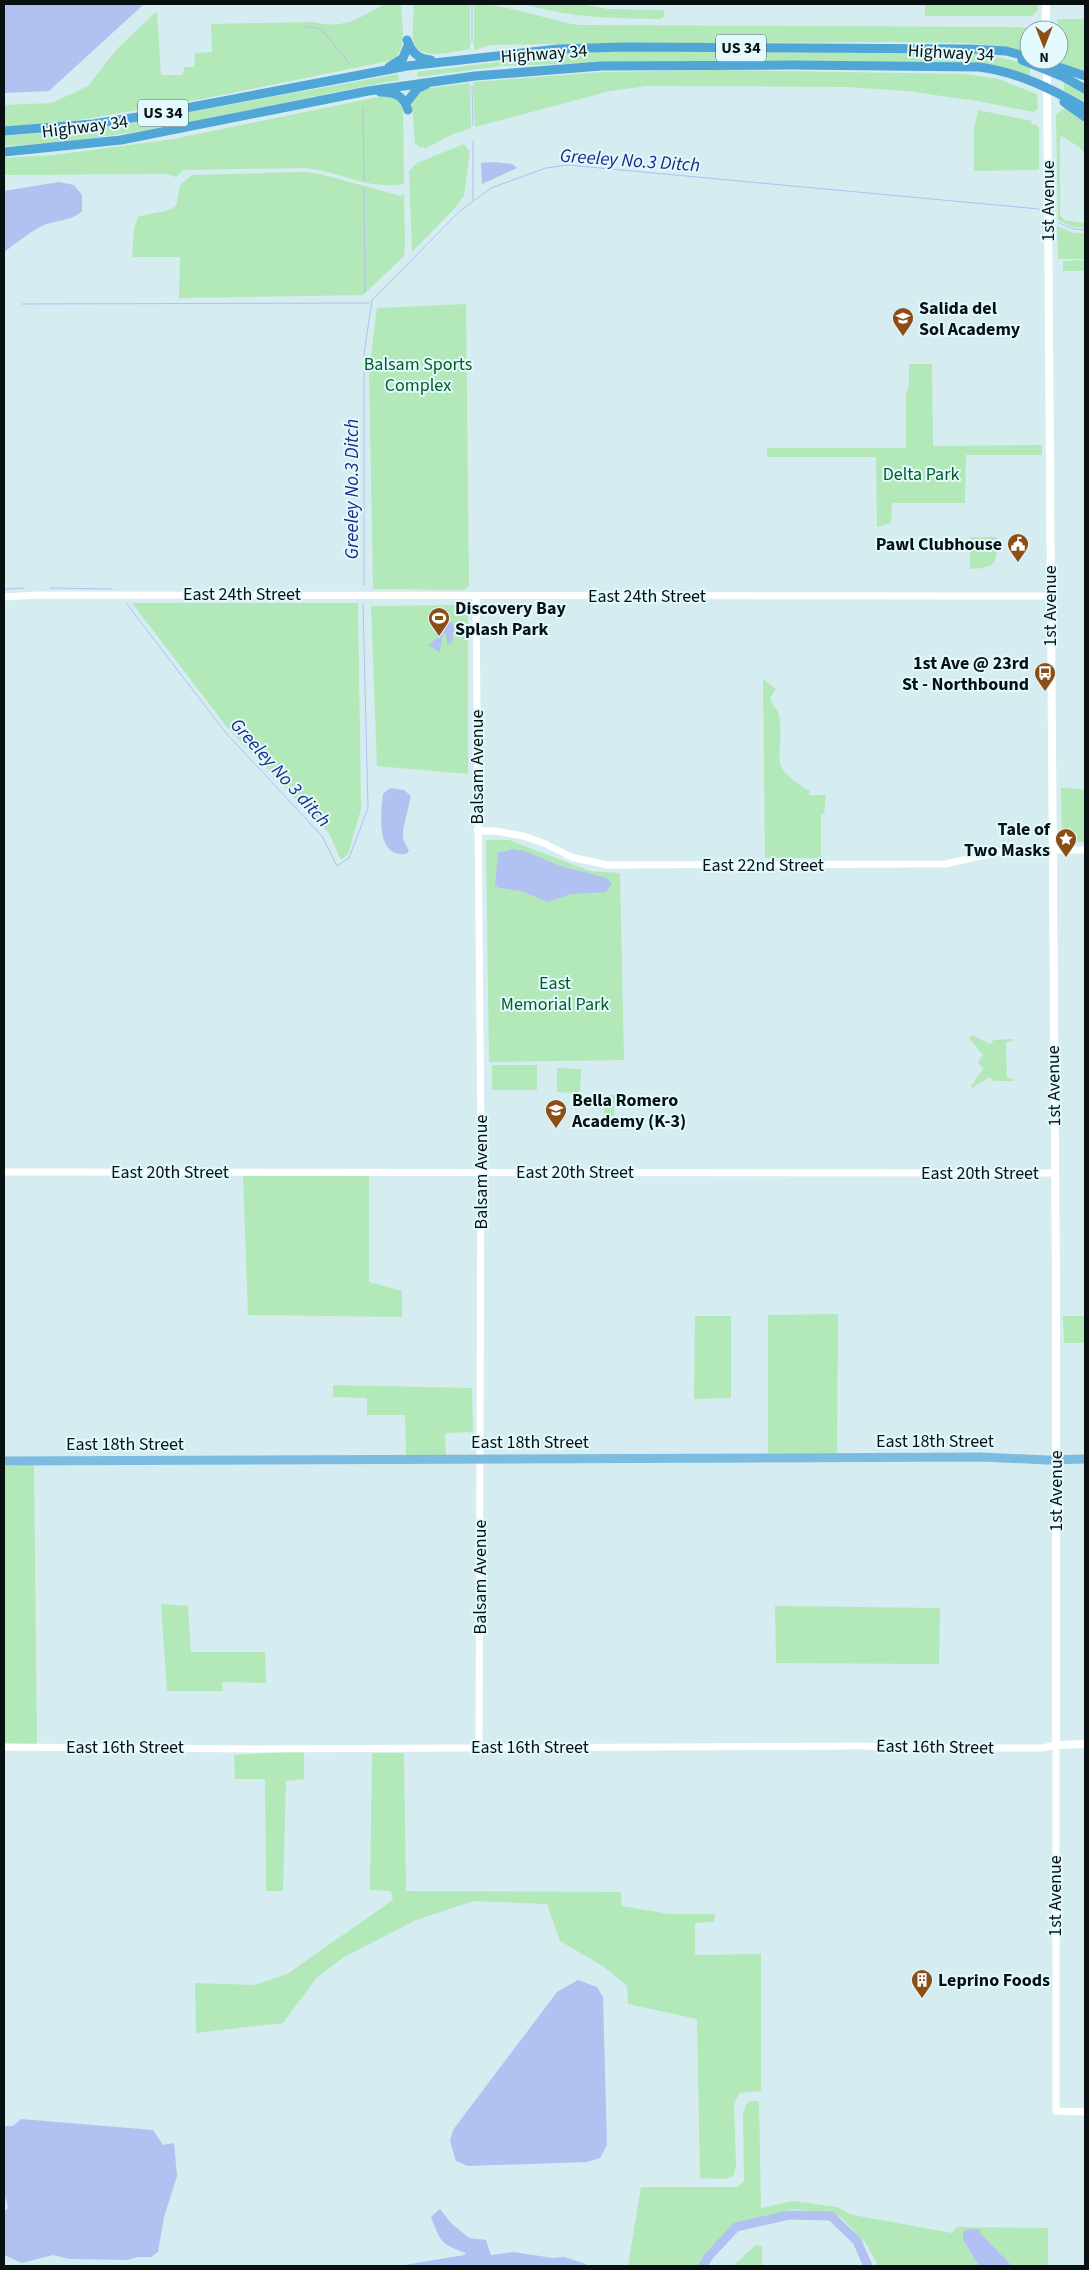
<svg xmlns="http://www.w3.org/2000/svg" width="1089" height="2270" font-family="'Source Sans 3',sans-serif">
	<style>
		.green { fill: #b3e8b9 }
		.water { fill: #b1c1f2 }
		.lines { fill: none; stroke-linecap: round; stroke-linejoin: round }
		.stream { stroke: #b1c1f2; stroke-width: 1 }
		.river { stroke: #b1c1f2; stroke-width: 9 }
		.tertiary { stroke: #fff; stroke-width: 7 }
		.secondary { stroke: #fff; stroke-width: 8 }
		.primary { stroke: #7cbce1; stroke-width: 9 }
		.trunk { stroke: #50a6d7; stroke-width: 9 }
		.labels { text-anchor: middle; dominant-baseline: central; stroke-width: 4; stroke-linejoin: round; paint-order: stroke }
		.shield { fill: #e2fafe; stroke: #495658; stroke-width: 1 }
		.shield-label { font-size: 16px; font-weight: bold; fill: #081011 }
		.street-label { font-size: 18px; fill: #081011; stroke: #e2fafe }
		.poi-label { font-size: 18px; font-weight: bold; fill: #081011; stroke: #e2fafe; text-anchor: start }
		.park-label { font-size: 18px; fill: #045c22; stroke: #e2fafe }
		.water-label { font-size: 19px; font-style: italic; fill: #1f2b84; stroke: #e2fafe }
	</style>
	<rect width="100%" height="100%" fill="#d5ecf0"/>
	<path class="green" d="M384 4H401C401 23 409 46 393 60L202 99 73 121 4 127V105L52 103 88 86 116 50 157 11 161 75H183L184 67H194L195 53 212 52 211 24 312 22C344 29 357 20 384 4Z
		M414 4H470V49C455 51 417 63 413 40 412 29 414 15 414 4Z
		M474 4C506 4 545 19 578 25L1009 27 1035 28 1037 30H1029V53L1006 47 969 43 891 42 549 44 490 45 474 50Z
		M523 4H580L608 9 664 10V17L660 19C610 18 572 18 523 4Z
		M925 4H1038V10L1032 16H925Z
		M1057 19H1085V71L1062 64 1059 55Z
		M625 51 963 52 990 55 1030 65V76L994 66 594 63 501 66 418 77 417 72 561 54Z
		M716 70 966 74 998 79 1037 94 1038 108 1034 112 977 101 907 91 848 87 647 86 610 91 475 127 473 82 602 72Z
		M398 74 399 80C266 103 139 140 4 146V136L97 129Z
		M1064 82 1085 94V102L1064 91Z
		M470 83 471 128 453 134 426 148 419 147 415 143 412 102 415 95 424 89Z
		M388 95 396 97 403 105 404 184C366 190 343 172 306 168L183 170 176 177 166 174 4 175V158L55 155 173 139Z
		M1065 108 1085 123V154L1079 147 1060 135V215L1064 220 1085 223V228L1072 227 1058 220 1056 115Z
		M978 110 1032 121 1031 124 1037 125 1039 128V170L974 171V129Z
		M464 144 470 152 464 196 452 211 412 252 409 171 417 163Z
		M304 172 320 174 401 196 404 193 405 247 404 256 363 295 179 298 180 257H132L134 229 138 217C151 212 164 214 176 206L180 185 192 175Z
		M1057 226 1074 233H1085V259H1058Z
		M1084 260V271H1063V261Z
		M466 304 469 586 464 590 373 589 369 370 377 308Z
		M909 364H932L933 446 1042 445V455H966L965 503H892L891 523 877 527 876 457H767V448H906V395L909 385Z
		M970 537H997C997 562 998 568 970 569Z
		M132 603H358L361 809 348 854 341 860 329 833 226 726Z
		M465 605 468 607V774L377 766 371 606Z
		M763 679 776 689 770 698C772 705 778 710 779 715 786 758 763 764 810 791L808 795H826L824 814H821V858H765Z
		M1061 788 1085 789V842L1062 841Z
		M486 840H509L590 871 620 873 624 1060 489 1062Z
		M972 1035 990 1044 994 1040 1013 1039V1041L1006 1042 1007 1078 1014 1079V1081H994L990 1077 972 1088 971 1086 983 1069 978 1062 983 1055 969 1038Z
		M492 1065H537V1090H492Z
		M557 1068 581 1069 580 1093 557 1092Z
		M604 1095H615L614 1116H604Z
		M243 1176H369V1282L402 1291V1317L248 1315Z
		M838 1314 837 1454 768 1453V1315Z
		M695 1316H731V1398L694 1399Z
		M1063 1316H1085V1343H1064Z
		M333 1385 472 1388 473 1432 445 1433 446 1455H406L405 1415H367V1398L333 1397Z
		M34 1465 37 1744H4V1466Z
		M161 1604 188 1606 191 1652H265L266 1683 222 1682 223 1691H167Z
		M775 1606 940 1608 939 1664 776 1663Z
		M304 1751V1779L286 1781 283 1891H266L265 1779H235L234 1755Z
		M372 1753H404L406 1891 621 1892 622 1906 669 1914H715L714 1922 695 1923V1955L761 1954V2091L740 2093 734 2103 736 2166 733 2176 725 2179 700 2178 697 2019 628 2004 627 1986 604 1967 560 1941 547 1904 473 1901 416 1920 344 1957 317 1977 283 2023 196 2033 195 1983 255 1985 287 1974 393 1900 391 1891 370 1890Z
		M751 2101H759L761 2208 793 2201 837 2207 853 2215 952 2233 957 2227 1048 2228V2266H1012L981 2234 963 2240 979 2266H878L867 2245 842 2218 832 2213 791 2209 774 2216 754 2218 730 2228 697 2266H628L641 2187H737L744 2181 743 2114 746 2104Z
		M756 2245 762 2246V2266H733Z"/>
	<path class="water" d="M4 4H144L49 91 4 93Z
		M494 162 512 164 517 168 482 184 481 163Z
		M59 182 74 185 82 195V211C73 220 59 220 47 224 36 227 14 245 4 252V191Z
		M448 622 452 623 454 627 452 643 447 644 446 634 443 633 440 652 428 645 437 638V635H435L438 623H443L445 626Z
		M390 788 404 790 411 796 403 830V839L409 851 406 854C375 858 381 813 383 794Z
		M513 849 525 851 560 866 607 878 612 884 606 892 571 894 548 902 521 891 499 888 495 885 498 853Z
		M578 1980 597 1987 603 1997 607 2145 600 2158 587 2162 468 2166 456 2161 450 2141 453 2130 557 1992Z
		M21 2119 153 2130 163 2145 174 2143 177 2176 164 2217 158 2252 151 2257H137L128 2260 70 2259 53 2255 22 2263 4 2255V2212L8 2208 6 2199 4 2196V2126H13Z
		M440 2209 451 2223 469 2238 486 2240 491 2255 513 2252 553 2258 564 2257 586 2264 587 2266H399L464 2255 466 2253C441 2244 441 2243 431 2217Z
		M979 2229 981 2234 1012 2266H979L963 2240V2234L965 2230Z"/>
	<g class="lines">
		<path class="stream" d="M305 26 321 29 350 64
			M472 42V4
			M472 86 473 125
			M363 108 364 181
			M364 188 365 292
			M473 200V141
			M1059 223 1073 229 1085 230
			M22 304 369 303
			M364 585V354L372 300 460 211 491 188 546 168 568 165 1039 209
			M50 588 112 589
			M4 589 24 588
			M126 603 226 733 322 836 337 866 349 858 368 808 363 603"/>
		<path class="river" d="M703 2266 709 2256 736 2227 789 2215 831 2216 857 2241 868 2266"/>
		<path class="tertiary" d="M4 597 38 595C375 595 712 596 1050 596
			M476 597 481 1139 479 1747
			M477 831H495L523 836 546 844 571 857 607 865 945 864 1008 850H1085
			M4 1172 1055 1173
			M4 1747 250 1749 860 1746 980 1748H1042L1056 1745V2111L1085 2112"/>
		<path class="secondary" d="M1046 4V30
			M1047 66 1056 1283V1745L1085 1744"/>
		<path class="primary" d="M4 1461 981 1457 1047 1460 1085 1459"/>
		<path class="trunk" d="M407 40C411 51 417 59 431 60
			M1022 60 1064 77 1085 89
			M1038 60 1085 76
			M389 67 403 58 407 48
			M380 92C394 92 404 95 408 110
			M407 102 417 89 427 84
			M1064 102 1085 117
			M4 131 93 124 144 116 407 66 558 49 624 47 969 49 1006 51 1029 57
			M4 152 121 140 368 91 475 76 601 66 793 65 979 67C1018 72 1052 89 1085 108"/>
	</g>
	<defs>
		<g id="school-pin" transform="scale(1.125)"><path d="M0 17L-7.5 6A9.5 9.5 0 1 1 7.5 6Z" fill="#8d4e16" stroke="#e2fafe"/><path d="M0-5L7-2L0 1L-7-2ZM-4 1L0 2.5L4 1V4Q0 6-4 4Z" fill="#fff"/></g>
		<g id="civic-pin" transform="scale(1.125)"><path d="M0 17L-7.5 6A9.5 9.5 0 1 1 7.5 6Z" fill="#8d4e16" stroke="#e2fafe"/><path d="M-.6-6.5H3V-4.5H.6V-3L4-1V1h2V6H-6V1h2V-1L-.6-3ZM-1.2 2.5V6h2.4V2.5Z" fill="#fff"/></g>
		<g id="stadium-pin" transform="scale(1.125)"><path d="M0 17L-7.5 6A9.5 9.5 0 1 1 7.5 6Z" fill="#8d4e16" stroke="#e2fafe"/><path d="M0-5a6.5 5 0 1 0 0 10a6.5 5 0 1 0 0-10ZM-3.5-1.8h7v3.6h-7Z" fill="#fff"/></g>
		<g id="bus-pin" transform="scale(1.125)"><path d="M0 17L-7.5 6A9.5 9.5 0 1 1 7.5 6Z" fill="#8d4e16" stroke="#e2fafe"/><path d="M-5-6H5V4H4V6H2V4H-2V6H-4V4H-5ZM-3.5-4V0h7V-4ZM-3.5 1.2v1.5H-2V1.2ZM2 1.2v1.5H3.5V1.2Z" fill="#fff"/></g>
		<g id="sight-pin" transform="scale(1.125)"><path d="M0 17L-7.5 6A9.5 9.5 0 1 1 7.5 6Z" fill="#8d4e16" stroke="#e2fafe"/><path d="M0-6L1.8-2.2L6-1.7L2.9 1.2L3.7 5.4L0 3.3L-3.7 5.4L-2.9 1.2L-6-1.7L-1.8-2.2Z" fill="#fff"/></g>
		<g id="building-pin" transform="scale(1.125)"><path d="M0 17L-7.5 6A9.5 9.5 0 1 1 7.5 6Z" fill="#8d4e16" stroke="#e2fafe"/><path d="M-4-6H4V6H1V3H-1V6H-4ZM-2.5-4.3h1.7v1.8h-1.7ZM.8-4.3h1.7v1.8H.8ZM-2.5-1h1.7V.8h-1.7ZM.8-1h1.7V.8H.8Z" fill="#fff"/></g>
	</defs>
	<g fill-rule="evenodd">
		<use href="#school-pin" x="903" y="318"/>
		<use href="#civic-pin" x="1018" y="544"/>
		<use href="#stadium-pin" x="439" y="618"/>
		<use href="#bus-pin" x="1045" y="673"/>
		<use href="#sight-pin" x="1066" y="839"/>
		<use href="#school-pin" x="556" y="1110"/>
		<use href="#building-pin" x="922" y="1980"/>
	</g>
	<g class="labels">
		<g class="shield">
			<rect x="716" y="34.5" width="50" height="27" rx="4"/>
			<rect x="138" y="99.5" width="50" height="27" rx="4"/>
		</g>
		<g class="shield-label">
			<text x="741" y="48">US 34</text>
			<text x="163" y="113">US 34</text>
		</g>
		<g class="street-label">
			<text transform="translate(951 53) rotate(3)">Highway 34</text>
			<text transform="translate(544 54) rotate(-4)">Highway 34</text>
			<text transform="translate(85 127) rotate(-7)">Highway 34</text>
			<text transform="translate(1048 201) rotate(-90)">1st Avenue</text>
			<text x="242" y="594">East 24th Street</text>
			<text x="647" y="596">East 24th Street</text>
			<text transform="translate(1050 606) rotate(-90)">1st Avenue</text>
			<text transform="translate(477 767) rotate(-90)">Balsam Avenue</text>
			<text x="763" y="865">East 22nd Street</text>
			<text transform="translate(1054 1086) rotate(-91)">1st Avenue</text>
			<text x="170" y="1172">East 20th Street</text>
			<text transform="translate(481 1172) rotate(-90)">Balsam Avenue</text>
			<text x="575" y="1172">East 20th Street</text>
			<text x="980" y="1173">East 20th Street</text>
			<text x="935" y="1441">East 18th Street</text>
			<text x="530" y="1442">East 18th Street</text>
			<text x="125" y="1444">East 18th Street</text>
			<text transform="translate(1056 1491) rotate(-90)">1st Avenue</text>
			<text transform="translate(480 1577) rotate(-90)">Balsam Avenue</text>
			<text x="125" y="1747">East 16th Street</text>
			<text x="530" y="1747">East 16th Street</text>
			<text transform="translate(935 1747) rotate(1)">East 16th Street</text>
			<text transform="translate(1055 1896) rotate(-90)">1st Avenue</text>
		</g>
		<g class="poi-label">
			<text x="919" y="308">Salida del<tspan x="919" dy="21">Sol Academy</tspan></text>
			<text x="1002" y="544" text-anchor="end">Pawl Clubhouse</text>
			<text x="455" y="608">Discovery Bay<tspan x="455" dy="21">Splash Park</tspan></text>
			<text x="1029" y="663" text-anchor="end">1st Ave @ 23rd<tspan x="1029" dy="21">St - Northbound</tspan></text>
			<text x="1050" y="829" text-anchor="end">Tale of<tspan x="1050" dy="21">Two Masks</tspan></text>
			<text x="572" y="1100">Bella Romero<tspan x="572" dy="21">Academy (K-3)</tspan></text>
			<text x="938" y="1980">Leprino Foods</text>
		</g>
		<g class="park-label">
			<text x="418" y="364">Balsam Sports<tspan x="418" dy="21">Complex</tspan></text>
			<text x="921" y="474">Delta Park</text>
			<text x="555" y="983">East<tspan x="555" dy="21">Memorial Park</tspan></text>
		</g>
		<g class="water-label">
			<text transform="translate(630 161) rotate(4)">Greeley No.3 Ditch</text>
			<text transform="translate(352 489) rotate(-90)">Greeley No.3 Ditch</text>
			<text transform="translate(280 773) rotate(48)">Greeley No 3 ditch</text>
		</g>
	</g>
	<rect width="1089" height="2270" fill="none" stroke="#081011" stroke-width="10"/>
	<g transform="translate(1044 45) rotate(180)"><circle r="24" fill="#e2fafe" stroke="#8b9c9f"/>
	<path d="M0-4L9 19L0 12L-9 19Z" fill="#8d4e16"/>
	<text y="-8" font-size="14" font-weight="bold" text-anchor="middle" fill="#081011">N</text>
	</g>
</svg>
